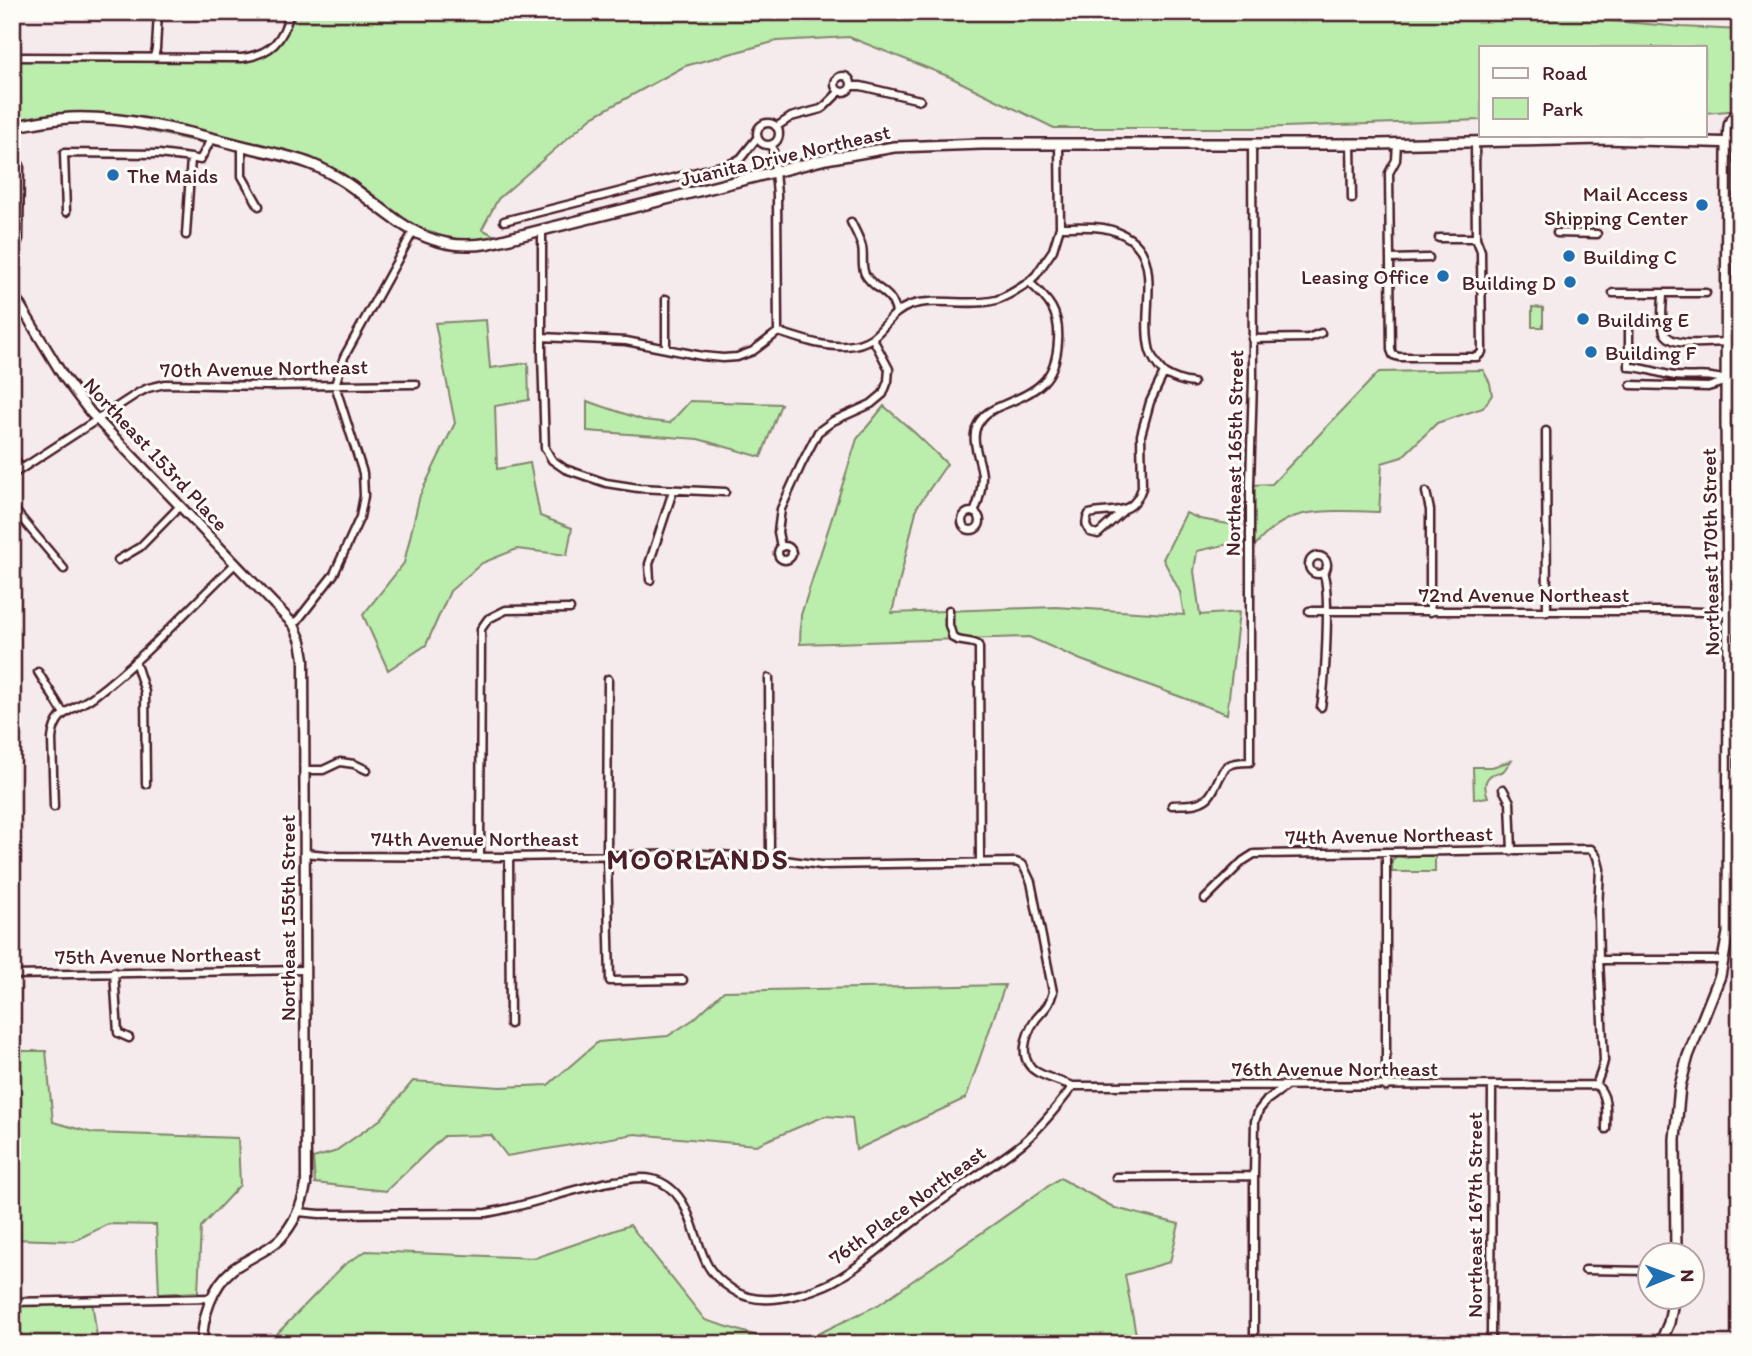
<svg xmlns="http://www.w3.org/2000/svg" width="1752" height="1356" font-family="Itim,sans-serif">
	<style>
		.green { fill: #bbedad; stroke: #82866c; stroke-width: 2 }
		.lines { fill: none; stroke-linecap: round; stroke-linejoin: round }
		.minor-casing { stroke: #4a1f2b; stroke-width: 11 }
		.tertiary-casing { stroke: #4a1f2b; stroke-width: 13 }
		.secondary-casing { stroke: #4a1f2b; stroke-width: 14 }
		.minor { stroke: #fdfcf7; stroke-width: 6 }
		.tertiary { stroke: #fdfcf7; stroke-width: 8 }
		.secondary { stroke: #fdfcf7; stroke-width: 9 }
		.poi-dot { fill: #1f6fb2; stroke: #fdfcf7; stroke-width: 2.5 }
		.labels { text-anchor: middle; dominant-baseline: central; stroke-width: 6; stroke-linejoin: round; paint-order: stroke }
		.street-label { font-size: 21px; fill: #4a1f2b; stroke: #fdfcf7 }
		.poi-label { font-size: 21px; fill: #4a1f2b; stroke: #fdfcf7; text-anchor: start }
		.district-label { font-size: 28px; font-weight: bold; letter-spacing: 2px; fill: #4a1f2b; stroke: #fdfcf7 }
	</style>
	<rect width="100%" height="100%" fill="#f5eaec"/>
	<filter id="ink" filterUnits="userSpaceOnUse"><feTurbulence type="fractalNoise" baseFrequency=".0143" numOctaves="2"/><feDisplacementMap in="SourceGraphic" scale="14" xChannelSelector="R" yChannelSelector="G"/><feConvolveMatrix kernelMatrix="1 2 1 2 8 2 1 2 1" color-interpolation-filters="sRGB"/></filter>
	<g filter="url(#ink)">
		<path class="green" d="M290 12H1600L1601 20 1682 27 1740 30V110L1705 113V47H1481V120L1252 128H1054L950 77 849 37 777 41 685 66 592 117 498 199 482 229 506 242 475 250 443 248 413 232 344 181 310 167 241 151 111 123H31L12 128V57L256 56 276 43Z
			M1740 161V379H1736V371L1738 369 1737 299 1739 282 1736 275 1737 225C1741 218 1737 200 1737 190H1739Z
			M1532 307 1543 308V327H1532Z
			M486 320 490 368 528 363 529 400 495 406 497 469 530 463 540 516 572 528 567 555 517 549 482 563 450 591 426 645 388 670 363 615 404 563 420 495 455 423 435 323Z
			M1483 370 1490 383 1492 395 1483 408 1437 423 1402 457 1382 463 1379 512C1356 511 1318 509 1296 516 1277 522 1264 535 1252 549V485L1272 484 1379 372Z
			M587 401 643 420 670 423 690 401 781 404 761 457 698 439 587 431Z
			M884 406 915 433 947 464 917 507 892 613 1056 607 1184 615 1180 592 1163 559 1186 513 1200 519 1240 526 1238 542 1197 551 1194 571 1200 615 1239 612 1227 714 1081 660 1029 637 800 644 801 615 857 439Z
			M1511 761 1502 773C1486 772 1482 784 1488 797L1474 799 1473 767H1492Z
			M1397 856 1408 858 1410 856H1435V872H1392V860Z
			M1005 985 966 1098 856 1150 852 1118 825 1116 756 1145 635 1134 507 1156 491 1135 444 1136 386 1191 315 1183 313 1158 334 1152 381 1119 413 1081 500 1087 548 1085 598 1042 668 1036 694 1019 724 991Z
			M12 1051H46L53 1122 93 1133 238 1138 240 1185 201 1227 198 1292 159 1294 156 1225 108 1224 74 1241 12 1239Z
			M1060 1178 1115 1208 1179 1224 1170 1262 1125 1275 1137 1340 1130 1344H797L878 1305Z
			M630 1225 705 1320 783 1344H477L476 1339 405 1344H267L344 1265 366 1251 535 1258Z
			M92 1301 98 1344H12V1337L14 1333V1302Z"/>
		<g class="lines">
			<g class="minor-casing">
				<path id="minor" d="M12 57 242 58C271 54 283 41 290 12
					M154 57 156 49 158 12
					M835 84a8 8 0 1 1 16 0a8 8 0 1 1-16 0Z
					M852 86H861L920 100
					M757 134a11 11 0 1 1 22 0a11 11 0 1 1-22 0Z
					M776 127 791 117 821 109 825 106 839 92
					M1351 143 1352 199
					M1397 143 1396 160 1389 173 1391 350 1393 355 1399 357H1477L1482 352 1481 251 1476 238 1475 143
					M1727 143C1727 129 1725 118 1740 110
					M772 144 774 159 777 195 778 332
					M242 146V176L259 206
					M66 212 64 153 159 154 191 158
					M504 221 732 163 741 158 757 138
					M851 222C855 230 860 239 862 247 864 256 861 266 865 274 874 291 891 289 896 312
					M1060 227C1074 227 1089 226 1103 228 1173 241 1138 306 1150 351 1153 360 1158 367 1164 373L1150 402 1141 435 1142 488C1132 518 1113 508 1089 514 1085 521 1085 526 1090 532L1098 534 1124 510
					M542 229V354L545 448 552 460 565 469 606 483 638 488 725 492
					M1557 233 1597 234
					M186 235 191 158 200 160 212 138
					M1439 238H1476
					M12 247 17 244 19 239 20 165
					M1390 259 1429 258
					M1613 293H1706
					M1663 293C1663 304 1660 321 1664 332 1671 349 1711 342 1726 342
					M1629 323V367C1645 367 1659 374 1675 376 1694 378 1708 373 1727 381
					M542 337 626 341 702 356 723 358 737 357 753 351 778 332C800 338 823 348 846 346 886 343 881 315 911 305 938 297 969 307 996 300 1009 296 1018 289 1029 282
					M1252 339 1308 338 1321 333
					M666 348V299
					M1164 373C1174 379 1182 382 1193 383
					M1631 385 1708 387 1727 381H1740
					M1546 431 1547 612
					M12 455 21 469
					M12 475 138 393 148 388 165 384 267 386 416 384
					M1426 492 1430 510V612
					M12 507 64 569
					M962 521a9 9 0 1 1 18 0a9 9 0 1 1-18 0Z
					M974 513C979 501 982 489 982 476 981 459 969 440 978 424 984 413 993 409 1003 405 1037 391 1056 381 1058 341 1060 312 1049 300 1029 282L1036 275 1053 250 1060 227 1059 144
					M778 553a7 7 0 1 1 14 0a7 7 0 1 1-14 0Z
					M781 547 778 532 781 509 801 465 818 432 833 421 871 404 883 394 888 381 889 369 873 339
					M1309 565a9 9 0 1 1 18 0a9 9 0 1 1-18 0Z
					M118 560 140 547 180 506
					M650 580 649 564 673 491
					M949 610V625L953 638C961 643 970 640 978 645L979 648 980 862
					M1309 611H1668L1740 613
					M294 625 334 574 360 517 364 496 363 473 335 385 344 357 413 232
					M135 661 145 692 146 784
					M38 672 64 714
					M769 678 770 858
					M608 679 607 855 610 981 683 980
					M1321 707C1325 686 1331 587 1323 573
					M304 770H323L340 762 354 764 367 770
					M1503 789 1510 802 1512 851
					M1172 805C1183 804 1196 806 1206 799 1211 796 1213 790 1216 785 1225 765 1227 762 1250 762V485L1253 379 1252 144
					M54 807 52 739C55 709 74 711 94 696 145 657 189 608 235 564
					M1386 852V1087
					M304 853 338 856 509 857 703 854 770 858 821 865 1016 862 1023 865 1031 882 1053 992C1049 1007 1045 1008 1036 1019 1025 1035 1017 1060 1037 1072 1048 1078 1062 1082 1073 1086L1596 1085
					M480 856 481 629 488 619 506 610 570 609
					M509 857 510 1024
					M1205 899 1243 861 1254 854 1591 849 1597 857 1600 869 1598 910 1599 960 1604 1061 1601 1072 1596 1085
					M1599 960H1723
					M114 972 118 1033 129 1038
					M12 975 304 970
					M1596 1085C1609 1095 1606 1114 1606 1129
					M1116 1177 1254 1176
					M298 1212 320 1214 486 1213C530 1206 571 1188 615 1181 627 1180 639 1176 652 1179 691 1189 692 1235 707 1264 712 1274 724 1284 733 1290 759 1308 800 1296 826 1285 853 1273 883 1245 908 1226 932 1208 956 1190 981 1173 995 1163 1011 1153 1024 1142 1043 1125 1058 1106 1073 1086
					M1585 1270 1650 1271
					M12 1302 212 1298
					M1254 1344V1176L1255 1121 1259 1110 1267 1100 1285 1087
					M1491 1344 1492 1086"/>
			</g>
			<g class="tertiary-casing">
				<path id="tertiary" d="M12 292 63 376 90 412 294 625 301 641 304 659 306 1185C302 1205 294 1224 280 1239 266 1252 248 1258 233 1269 212 1286 202 1317 202 1344"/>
			</g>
			<g class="secondary-casing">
				<path id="secondary" d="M12 127C31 123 51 119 70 118 127 116 184 131 239 145 262 151 288 155 311 164 379 191 408 258 490 243L826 159 894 147 982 144H1378L1603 139 1740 143
					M1676 1254 1675 1139 1680 1086 1688 1056 1720 976 1728 933 1729 663 1726 420 1727 143
					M1660 1344 1669 1323 1674 1296"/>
			</g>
			<use href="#minor" class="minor"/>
			<use href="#tertiary" class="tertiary"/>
			<use href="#secondary" class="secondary"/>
		</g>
	</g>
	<g class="poi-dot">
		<circle cx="113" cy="175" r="7"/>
		<circle cx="1702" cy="205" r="7"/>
		<circle cx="1569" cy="256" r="7"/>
		<circle cx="1443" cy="276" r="7"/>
		<circle cx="1570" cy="282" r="7"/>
		<circle cx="1583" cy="319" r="7"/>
		<circle cx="1591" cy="352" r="7"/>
	</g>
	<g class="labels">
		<g class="street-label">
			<text transform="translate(785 155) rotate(-13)">Juanita Drive Northeast</text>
			<text transform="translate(264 368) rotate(-1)">70th Avenue Northeast</text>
			<text transform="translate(1234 453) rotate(-89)">Northeast 165th Street</text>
			<text transform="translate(156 454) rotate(47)">Northeast 153rd Place</text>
			<text transform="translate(1710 552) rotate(-91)">Northeast 170th Street</text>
			<text x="1524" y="594">72nd Avenue Northeast</text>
			<text transform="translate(1389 835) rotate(-1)">74th Avenue Northeast</text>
			<text x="475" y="838">74th Avenue Northeast</text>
			<text transform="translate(287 918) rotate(-90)">Northeast 155th Street</text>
			<text transform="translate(158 955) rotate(-1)">75th Avenue Northeast</text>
			<text x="1335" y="1068">76th Avenue Northeast</text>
			<text transform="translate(907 1205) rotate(-36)">76th Place Northeast</text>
			<text transform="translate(1474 1215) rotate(-90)">Northeast 167th Street</text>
		</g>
		<g class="poi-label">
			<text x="127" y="175">The Maids</text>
			<text x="1688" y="193" text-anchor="end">Mail Access<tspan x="1688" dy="24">Shipping Center</tspan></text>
			<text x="1583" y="256">Building C</text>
			<text x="1429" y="276" text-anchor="end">Leasing Office</text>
			<text x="1556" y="282" text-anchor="end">Building D</text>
			<text x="1597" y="319">Building E</text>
			<text x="1605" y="352">Building F</text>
		</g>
		<g class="district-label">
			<text x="698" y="859">MOORLANDS</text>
		</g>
	</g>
	<rect width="1752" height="1356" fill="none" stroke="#fdfcf7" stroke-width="42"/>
	<rect x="21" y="21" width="1710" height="1314" fill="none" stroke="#4a1f2b" stroke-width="2.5" filter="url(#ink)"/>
	<rect x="1479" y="46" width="228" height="91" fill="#fdfcf7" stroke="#b5a4a5" stroke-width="2"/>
	<rect x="1493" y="68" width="35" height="10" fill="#fdfcf7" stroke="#b5a4a5" stroke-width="2"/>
	<text x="1542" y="80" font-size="21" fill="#4a1f2b">Road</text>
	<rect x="1493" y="98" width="35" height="21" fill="#bbedad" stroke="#b5a4a5" stroke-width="2"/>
	<text x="1542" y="116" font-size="21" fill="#4a1f2b">Park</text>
	<g transform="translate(1671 1276) rotate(89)"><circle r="33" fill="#fdfcf7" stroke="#b5a4a5" stroke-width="2"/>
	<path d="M0-5L12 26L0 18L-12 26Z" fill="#1f6fb2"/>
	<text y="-10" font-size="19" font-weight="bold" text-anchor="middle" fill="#4a1f2b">N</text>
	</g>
</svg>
